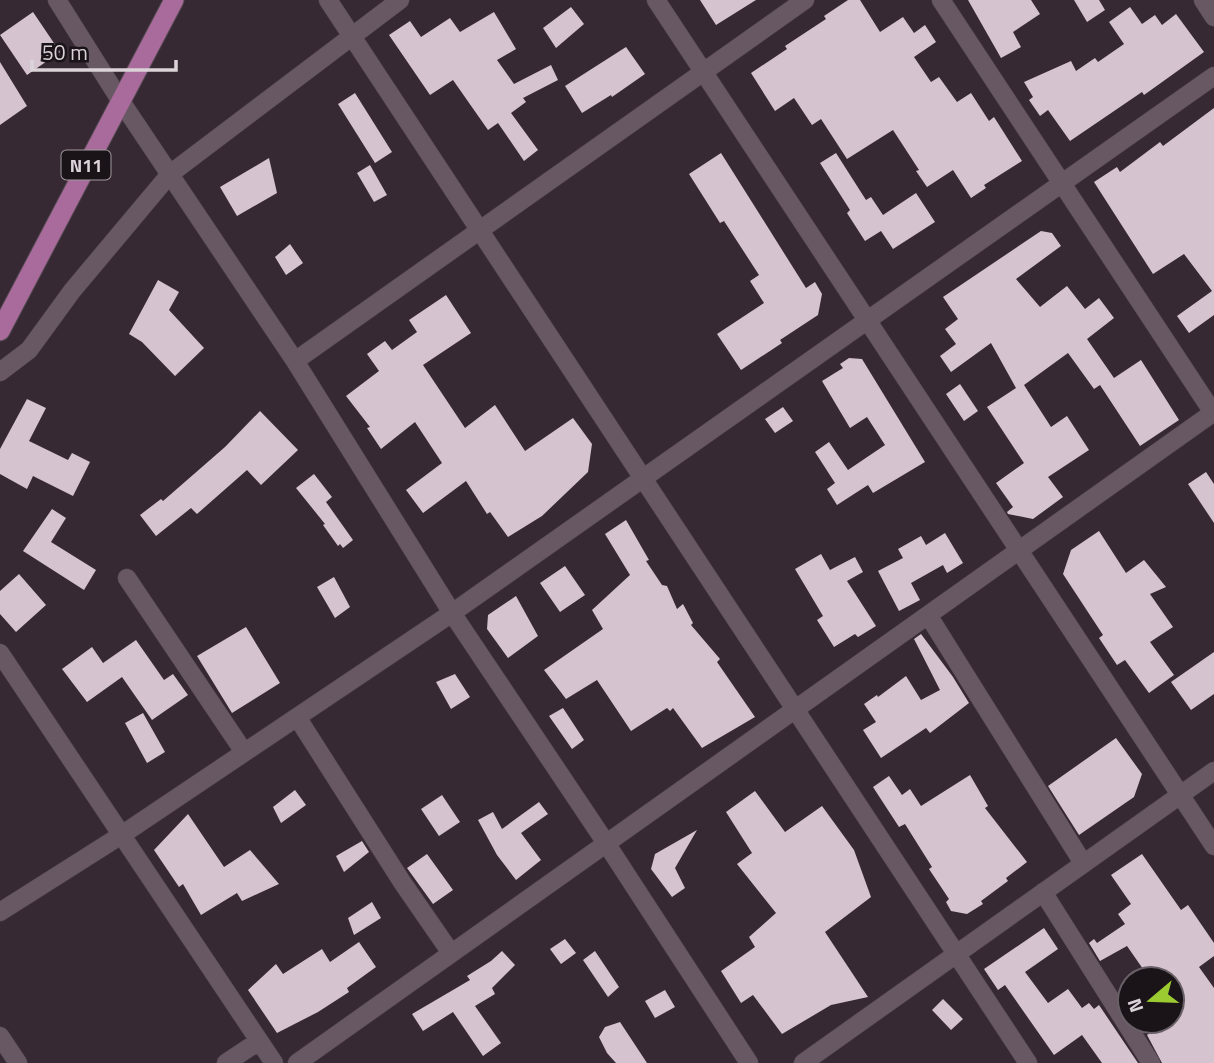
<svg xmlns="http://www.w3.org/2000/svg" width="1214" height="1063" font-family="'Titillium Web',sans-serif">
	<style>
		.building { fill: #d5c4d0 }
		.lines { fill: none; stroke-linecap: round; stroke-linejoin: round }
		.minor-casing { stroke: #534850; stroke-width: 19 }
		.primary-casing { stroke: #534850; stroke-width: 21 }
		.minor { stroke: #675863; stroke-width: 18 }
		.primary { stroke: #a86b9b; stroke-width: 19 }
		.labels { text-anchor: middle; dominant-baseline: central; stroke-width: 7; stroke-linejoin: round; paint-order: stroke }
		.shield { fill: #1a1419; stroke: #a29a9f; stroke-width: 2 }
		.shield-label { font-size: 18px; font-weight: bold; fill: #dcd3d9 }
	</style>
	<rect width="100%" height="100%" fill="#372933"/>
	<path class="building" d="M700 0H756L716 25Z
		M848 0H860L880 32 903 17 914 33 925 25 936 42 914 57 931 82 939 77 957 102 971 93 989 121 994 117 1022 161 984 185 986 188 971 198 953 170 927 187 916 171 919 170 893 130 847 159 821 119 812 125 794 98 775 111 751 73 787 49 785 46 826 19 824 16Z
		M968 0H1031L1040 14 1013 32 1021 47 1001 58Z
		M1074 0H1099L1105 10 1087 22Z
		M571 7 584 24 556 48 543 28Z
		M1130 7 1142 24 1155 15 1162 25 1176 14 1204 52 1144 95 1142 92 1070 141 1048 110 1040 116 1029 100 1033 97 1024 82 1071 61 1076 71 1095 58 1098 62 1124 44 1109 22Z
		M33 12 60 52 27 75 0 35Z
		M494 12 516 49 497 60 514 84 551 65 558 80 523 98 526 102 511 113 538 150 524 161 498 123 488 130 453 80 430 95 389 35 410 21 421 37 450 18 460 32Z
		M626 47 645 74 612 97 611 95 582 113 565 86Z
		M0 62 27 106 0 125Z
		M355 93 392 152 375 163 338 104Z
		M1214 108V315L1189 333 1177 316 1212 291 1184 254 1153 274 1094 182 1117 167 1120 172 1160 142 1163 146Z
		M721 153 806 288 815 282 822 294 818 315 780 340 782 343 741 370 717 334 764 303 750 281 759 275 724 221 720 223 689 174Z
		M836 153 866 200 871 197 883 215 916 193 935 222 893 249 881 231 865 241 847 213 850 210 820 163Z
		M269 158 277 193 237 216 220 187Z
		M370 165 387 195 374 202 357 173Z
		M1041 231 1052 233 1061 246 1016 279 1040 307 1067 286 1085 309 1099 298 1114 318 1087 339 1114 378 1141 360 1179 420 1140 446 1100 385 1094 389 1068 353 1024 385 1051 427 1067 416 1089 450 1048 477 1063 497 1033 519 1008 514 1007 512 1013 507 996 483 1024 463 987 407 1016 388 991 343 951 372 940 356 956 344 945 329 958 319 943 297Z
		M290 244 303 263 286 275 275 257Z
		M158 280 179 292 169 310 204 348 175 376 142 342 129 334Z
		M446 295 471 333 423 365 465 428 495 405 525 451 573 418 592 444 588 472 542 516 508 537 490 512 487 514 466 481 423 513 406 490 442 463 415 422 381 449 367 428 370 427 346 396 379 371 367 354 385 341 392 350 417 332 409 320Z
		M849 358 862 359 925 462 873 493 868 485 837 505 827 489 835 483 815 452 829 442 848 470 885 445 867 417 850 428 822 381 843 368 840 364Z
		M960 384 978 411 964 421 946 394Z
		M27 399 46 408 29 441 68 460 72 453 90 462 73 496 33 476 27 489 0 474V449Z
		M783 407 793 421 775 433 765 419Z
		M260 411 298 450 261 485 247 470 197 514 191 508 156 536 140 515 161 499 163 501 225 447Z
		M1206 472 1214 484V523L1188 484Z
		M314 474 332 497 326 502 353 540 343 548 340 544 338 546 323 525 325 524 296 488Z
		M52 509 66 518 51 542 96 570 84 590 23 551Z
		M626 520 649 560 646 561 662 585 667 586 677 609 683 604 693 623 691 625 720 659 717 662 755 717 702 748 673 708 670 711 667 708 631 731 597 680 566 699 544 670 603 629 592 610 630 575 605 534Z
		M1099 531 1126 573 1144 560 1166 587 1150 594 1173 627 1150 642 1174 675 1149 693 1125 660 1117 665 1099 638 1103 635 1063 574 1071 550Z
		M945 533 963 563 947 573 943 565 911 583 920 600 899 611 878 571 903 558 898 549 921 536 926 545Z
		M821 554 830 570 855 557 863 572 847 581 876 626 858 637 855 634 834 647 817 620 823 616 795 569Z
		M565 566 585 595 560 612 540 583Z
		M19 574 46 605 16 632 0 614V591Z
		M334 577 350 607 335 618 317 587Z
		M516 596 538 636 508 658 487 629 488 615Z
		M246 627 280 683 232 713 197 656Z
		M921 634 953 677 969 703 930 733 926 728 881 758 863 730 876 722 864 704 877 695 878 697 906 676 921 700 940 690 914 639Z
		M136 640 164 680 173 674 188 695 152 720 122 677 87 702 62 669 92 647 103 663Z
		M1214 652V694L1191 710 1171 682Z
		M455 674 470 697 451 709 436 682Z
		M563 708 584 740 572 749 549 716Z
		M143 713 165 752 147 763 125 723Z
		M1116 738 1142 774 1134 797 1079 835 1048 786Z
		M970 775 988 806 985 808 1027 862 1006 878 1008 881 981 901 983 904 967 914 951 911 946 902 949 899 929 869 932 867 905 824 899 827 873 787 889 776 902 795 910 789 921 806Z
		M295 790 306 805 281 823 273 807Z
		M755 791 785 832 822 806 854 850 871 897 825 932 868 997 831 1005 782 1034 753 995 741 1003 721 971 755 947 749 937 776 913 737 864 752 853 726 812Z
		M442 795 460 822 439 836 421 809Z
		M539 802 548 814 521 833 541 860 516 880 497 855 478 820 493 812 502 829Z
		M188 814 224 867 250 850 279 884 242 901 237 893 201 915 183 884 179 887 154 850Z
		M697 830 675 868 685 888 672 897 651 869 655 854Z
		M362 841 369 852 344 872 336 856Z
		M427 854 453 890 433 904 407 868Z
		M1142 854 1181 910 1188 905 1214 943V956L1199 967 1214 988V1063H1162L1147 1035 1168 1021H1172V1018L1182 1011 1172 995V979H1150L1127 946 1100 961 1089 943 1094 939 1097 943 1125 924 1118 914 1131 904 1111 875Z
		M372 902 381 918 354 935 348 918Z
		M1044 928 1058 949 1025 972 1048 1003 1068 989 1082 1008 1089 1003 1094 1009 1099 1005 1138 1063H1102L1082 1035 1054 1055 1005 985 998 990 984 969Z
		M565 939 576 953 561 964 550 949Z
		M359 942 376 967 347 988 349 992 318 1012 277 1033 248 990 276 964 283 974 322 949 330 962Z
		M502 951 515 965 492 988 495 994 475 1006 501 1043 483 1056 453 1012 423 1031 412 1014 470 980 467 976 491 961Z
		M595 951 619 987 608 997 583 960Z
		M665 990 675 1007 655 1018 645 1001Z
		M943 999 963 1019 951 1030 932 1010Z
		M620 1022 647 1063H616L607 1053 599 1037 605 1027Z"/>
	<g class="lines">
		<g class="minor-casing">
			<path id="minor" d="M57 0 120 100 295 361 452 613 606 843 749 1063
				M328 0 1028 1063
				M656 0 1214 846
				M941 0 1214 414
				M1203 0 1214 17
				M295 361 805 0
				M0 372 29 350 72 291 170 174 400 0
				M127 578 244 752
				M928 615 1083 863
				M0 653 274 1063
				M297 717 402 882 451 953
				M1043 892 1151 1063
				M0 912 123 834 452 613 1214 76
				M0 1036 18 1063
				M226 1063 259 1041
				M297 1063 1214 412
				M803 1063 1214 771"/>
		</g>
		<g class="primary-casing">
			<path id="primary" d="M0 331 174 0"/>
		</g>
		<use href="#minor" class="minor"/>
		<use href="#primary" class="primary"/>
	</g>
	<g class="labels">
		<rect class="shield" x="61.5" y="150.5" width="49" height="29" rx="5"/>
		<g class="shield-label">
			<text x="86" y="165">N11</text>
		</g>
	</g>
	<g transform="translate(1151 1000) rotate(251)"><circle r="33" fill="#1a1419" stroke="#686066" stroke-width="2"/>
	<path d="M0-5L12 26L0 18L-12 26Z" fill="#9cca31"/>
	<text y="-10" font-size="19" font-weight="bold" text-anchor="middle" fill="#dcd3d9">N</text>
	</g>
	<path d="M32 60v10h144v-10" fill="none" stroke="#dcd3d9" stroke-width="3.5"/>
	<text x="42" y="60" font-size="21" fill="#dcd3d9" stroke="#1a1419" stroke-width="5" paint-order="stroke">50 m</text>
</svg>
